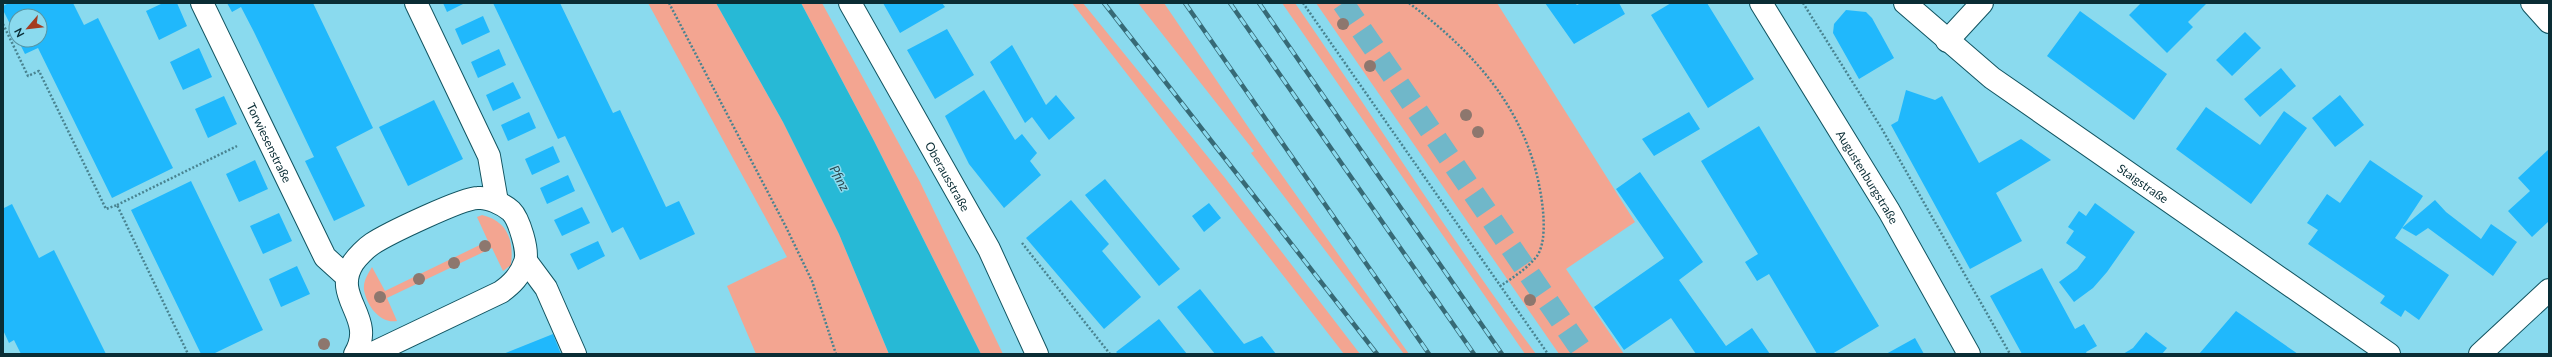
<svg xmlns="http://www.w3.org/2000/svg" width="2552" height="357" font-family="Lato,sans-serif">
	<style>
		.green { fill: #f3a591 }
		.water { fill: #27b9d6 }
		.building { fill: #20b8fc }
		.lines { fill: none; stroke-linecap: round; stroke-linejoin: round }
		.highway-tunnel { stroke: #70b7c9; stroke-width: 22; stroke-dasharray: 22 11; stroke-linecap: butt }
		.minor-casing { stroke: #115461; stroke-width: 24 }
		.path { stroke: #498390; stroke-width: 2.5; stroke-dasharray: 2 2; stroke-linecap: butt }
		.minor { stroke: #fff; stroke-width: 22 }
		.rail-casing { stroke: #376a76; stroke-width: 4.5 }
		.rail { stroke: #8adaee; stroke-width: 3; stroke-dasharray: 9; stroke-linecap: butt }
		.tree { fill: #8d776e }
		.labels { text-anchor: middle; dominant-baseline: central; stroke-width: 3; stroke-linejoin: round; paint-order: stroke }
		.street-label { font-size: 12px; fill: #0a2d35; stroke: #8adaee }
		.water-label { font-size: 13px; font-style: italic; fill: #2d4a51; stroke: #8adaee }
	</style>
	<rect width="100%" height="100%" fill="#8adaee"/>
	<path class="green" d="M648 3H716L783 122 839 234 889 354H756L727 286 787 257Z
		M801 3H822L920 182 1003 354H981L874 141Z
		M1072 3H1083L1225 178 1360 354H1344Z
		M1138 3H1164L1257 140 1409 354H1404L1251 153 1254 151Z
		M1282 3H1295C1376 120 1451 240 1536 354H1525Z
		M1316 3H1497L1635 222 1566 269 1624 354H1559Z
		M482 215C508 221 514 241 511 265L503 271 492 248 387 298 397 321C380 324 367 306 364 290 363 281 368 274 372 267L385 291 488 241 477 217Z"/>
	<path class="water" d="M716 3H801L874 141 981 354H889L839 234 783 122Z"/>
	<path class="building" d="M9 3H73L84 25 98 18 173 168 112 198 38 48 25 54 18 40H40V16H16V36L3 10V6Z
		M163 3H177L187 26 159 40 146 11Z
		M227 3H313L373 128 336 147 365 206 334 221 305 161 314 157 254 32 241 7 232 12Z
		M443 3H465L447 12Z
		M493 3H560L613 113 620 110 666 207 679 201 695 234 640 260 623 227 612 233 565 136 558 139Z
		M883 3H942L945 7 900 33Z
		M1545 3H1575L1577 5 1581 3H1619L1625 14 1574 44Z
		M1671 3H1707L1754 79 1708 108 1651 15Z
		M2141 3H2207L2188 22 2193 27 2167 53 2129 15Z
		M1846 10 1866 12 1872 18 1894 58 1859 79 1833 33 1834 24Z
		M2080 11 2167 74 2134 120 2047 56Z
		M483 16 490 32 462 45 455 29Z
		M947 29 974 75 935 99 907 50Z
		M2245 32 2261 48 2232 76 2216 60Z
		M1012 45 1046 105 1056 95 1075 118 1049 140 1032 117 1025 123 990 62Z
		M199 48 212 77 183 90 170 62Z
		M499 49 506 65 478 78 471 62Z
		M2281 68 2296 86 2260 117 2244 99Z
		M513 82 521 98 493 111 486 95Z
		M984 90 1015 140 1022 134 1037 153 1030 161 1041 175 1004 208 969 164 945 116Z
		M1906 90 1935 100 1942 96 1979 163 2021 139 2051 160 1996 193 2022 241 1970 269 1891 125 1898 121Z
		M2340 95 2364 125 2335 147 2312 118Z
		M224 96 237 124 208 138 195 109Z
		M434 100 463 159 408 186 379 127Z
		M2206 107 2260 145 2284 111 2307 128 2251 204 2176 149Z
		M529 112 536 128 508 141 501 125Z
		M1689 112 1700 129 1654 156 1642 139Z
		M1759 126 1879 326 1832 354H1817L1769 274 1757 281 1745 262 1758 254 1701 161Z
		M553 146 560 162 532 175 525 159Z
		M2549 149V221L2532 237 2508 211 2530 191 2518 178Z
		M255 160 268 189 239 202 226 174Z
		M2370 160 2423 196 2402 228 2435 200 2446 212 2481 239 2491 224 2517 242 2493 276 2428 228 2416 236 2402 228 2395 238 2449 275 2419 320 2405 310 2401 317 2380 303 2385 296 2308 244 2318 230 2307 223 2327 194 2340 203Z
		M1640 172 1703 262 1679 280 1726 346 1752 328 1770 354H1696L1671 318 1624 350 1594 307 1664 258 1616 189Z
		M568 175 575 191 547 204 540 188Z
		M1105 179 1180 269 1159 286 1085 195Z
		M191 181 263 330 213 354H201L131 210Z
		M1071 200 1109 244 1102 251 1141 297 1104 329 1026 238Z
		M1209 203 1221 218 1204 232 1192 216Z
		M2095 203 2135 232 2107 272 2093 288 2074 302 2059 282 2077 269 2086 257 2066 243 2074 231 2068 227 2079 211 2086 216Z
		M12 204 39 258 54 250 106 354H21L14 340 9 343 3 330V206L4 208Z
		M582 207 590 223 562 236 554 220Z
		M279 213 292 241 263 254 250 226Z
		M598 241 605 256 578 270 570 254Z
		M297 266 310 294 281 307 269 279Z
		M2042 268 2075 329 2084 324 2097 346 2086 352 2087 354H2022L1990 296Z
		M1200 289 1244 344 1262 336 1276 354H1215L1177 307Z
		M2236 311 2298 354H2199Z
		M1159 319 1187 354H1118L1116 352Z
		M2146 332 2167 348 2162 354H2123L2133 348Z
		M553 334 561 354H503Z
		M1915 338 1924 354H1886Z"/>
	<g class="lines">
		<path class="highway-tunnel" d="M1343 3 1584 354"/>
		<g class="minor-casing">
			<g id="minor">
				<path id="s1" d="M202 3 325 257 346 276"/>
				<path d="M416 3 489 156 497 202"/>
				<path id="s2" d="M850 3 989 249 1037 354"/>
				<path id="s3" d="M1761 3 1889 211 1969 354"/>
				<path id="s4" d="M1905 3 1992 78 2389 354"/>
				<path d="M2532 3 2549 22"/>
				<path d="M1947 41 1982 3"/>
				<path d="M526 261 546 288 575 354"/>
				<path d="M355 354C377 317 331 298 353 263 357 257 366 248 372 244 387 234 462 198 478 198 488 197 503 204 511 211 519 219 529 251 525 262 520 276 512 284 501 292L371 354"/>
				<path d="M2480 354 2549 290"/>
			</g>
		</g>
		<path class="path" d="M669 3 786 227 812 281 836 354
			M1303 3 1548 354
			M1409 3C1478 55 1530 114 1542 202 1544 217 1546 243 1537 256 1527 269 1512 278 1499 287
			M1803 3 1882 129 2010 354
			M3 24 28 76 39 71 106 209 117 205 188 354
			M117 205 237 146
			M1022 243 1110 354"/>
		<use href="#minor" class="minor"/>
		<g class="rail-casing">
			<path id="rail" d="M1104 3 1377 354
				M1185 3 1429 354
				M1230 3 1474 354
				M1259 3 1502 354"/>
		</g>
		<use href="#rail" class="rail"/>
	</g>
	<g class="tree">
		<circle cx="1343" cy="24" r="6"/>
		<circle cx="1370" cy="66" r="6"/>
		<circle cx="1466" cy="115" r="6"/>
		<circle cx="1478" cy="132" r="6"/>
		<circle cx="485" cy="246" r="6"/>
		<circle cx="454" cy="263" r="6"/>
		<circle cx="419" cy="279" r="6"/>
		<circle cx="380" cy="297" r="6"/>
		<circle cx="1530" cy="300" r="6"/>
		<circle cx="324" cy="344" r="6"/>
	</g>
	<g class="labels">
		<g class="street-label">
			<text stroke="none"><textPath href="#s1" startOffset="155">Torwiesenstraße</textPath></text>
			<text stroke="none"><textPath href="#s2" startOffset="199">Oberausstraße</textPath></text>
			<text stroke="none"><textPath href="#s3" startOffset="204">Augustenburgstraße</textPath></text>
			<text stroke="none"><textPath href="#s4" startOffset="299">Staigstraße</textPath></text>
		</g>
		<g class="water-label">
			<text transform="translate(840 178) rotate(62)">Pfinz</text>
		</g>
	</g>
	<rect width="2552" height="357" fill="none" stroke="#0a2d35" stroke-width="8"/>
	<g transform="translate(28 28) rotate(242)"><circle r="19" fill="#8adaee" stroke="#5795a4"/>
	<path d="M0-3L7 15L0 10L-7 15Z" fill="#a43c21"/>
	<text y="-6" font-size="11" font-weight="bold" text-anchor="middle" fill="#0a2d35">N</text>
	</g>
</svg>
